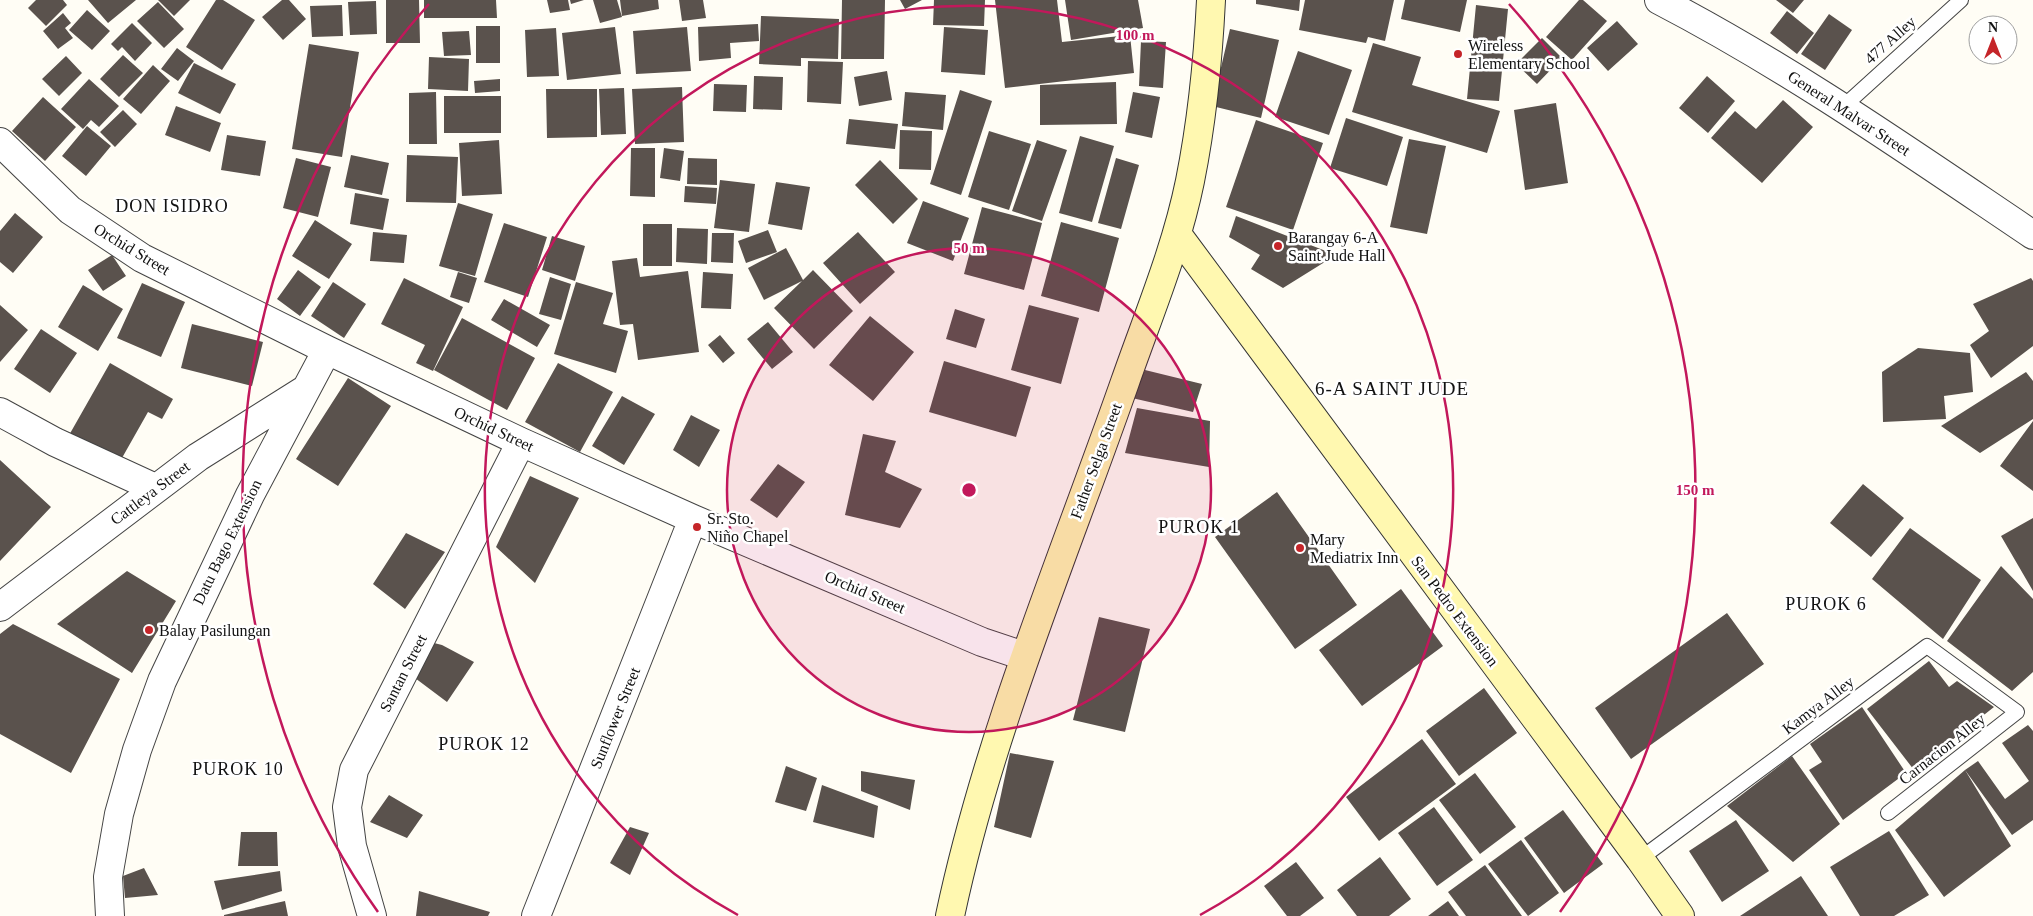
<svg xmlns="http://www.w3.org/2000/svg" width="2033" height="916" font-family="Georgia,serif">
	<style>
		.building { fill: #5a524d }
		.lines { fill: none; stroke-linecap: round; stroke-linejoin: round }
		.lane-casing { stroke: #444; stroke-width: 16 }
		.street-casing { stroke: #444; stroke-width: 30 }
		.secondary-casing { stroke: #333; stroke-width: 30 }
		.lane { stroke: #fff; stroke-width: 14 }
		.street { stroke: #fff; stroke-width: 28 }
		.secondary { stroke: #fff8b0; stroke-width: 28 }
		.ring { fill: none; stroke: #c2185b; stroke-width: 2.5 }
		.poi-dot { fill: #c52529; stroke: #fff; stroke-width: 2 }
		.labels { text-anchor: middle; dominant-baseline: central; stroke-width: 5; stroke-linejoin: round; paint-order: stroke }
		.street-label { font-size: 16px; fill: #111; stroke: #fff }
		.poi-label { font-size: 16px; fill: #111; stroke: #fff; text-anchor: start }
		.neighbourhood-label { font-size: 18px; letter-spacing: 1px; fill: #111; stroke: #fff }
		.quarter-label { font-size: 19px; letter-spacing: 1px; fill: #111; stroke: #fff }
		.centre { fill: #c2185b; stroke: #fff; stroke-width: 2.5 }
		.ring-label { font-size: 15px; text-anchor: middle; font-weight: bold; fill: #c2185b; stroke: #fff; stroke-width: 5; stroke-linejoin: round; paint-order: stroke }
	</style>
	<rect width="100%" height="100%" fill="#fffdf5"/>
	<path class="building" d="M36 0H63L67 5 46 26 28 8Z
		M88 0H136L108 23Z
		M158 0H190L174 16Z
		M216 0H223L255 20 222 70 186 47Z
		M282 0H289L306 19 283 40 262 17Z
		M386 0H419L420 43H386Z
		M424 0H496L497 18H424Z
		M547 0H568L570 10 550 13Z
		M570 0H584L571 4Z
		M593 0H617L622 17 600 23Z
		M620 0H658L659 9 622 16Z
		M679 0H703L706 18 682 21Z
		M842 0H885L884 59H841Z
		M900 0H922L905 9Z
		M934 0H985L984 26 933 25Z
		M995 0H1057L1062 42 1130 35 1134 73 1005 88Z
		M1065 0H1138L1143 28 1071 40Z
		M1256 0H1300L1299 11 1256 4Z
		M1305 0H1394L1385 41 1368 37 1366 43 1299 30Z
		M1405 0H1467L1460 32 1401 19Z
		M1579 0H1583L1607 21 1572 60 1546 37Z
		M1776 0H1804L1793 13Z
		M376 1 377 34 350 35 348 2Z
		M158 2 184 29 164 48 137 21Z
		M342 5 343 36 312 37 310 6Z
		M1476 5 1508 9 1499 101 1467 99Z
		M87 10 110 31 92 50 69 30Z
		M1787 11 1814 33 1797 54 1770 33Z
		M63 13 71 23 65 28 73 38 58 49 43 31Z
		M1829 14 1852 30 1825 70 1801 54Z
		M761 16 839 19 838 59 801 58V66L759 64Z
		M1617 21 1638 44 1608 71 1587 48Z
		M132 23 152 43 135 61 122 47 118 51 111 44Z
		M758 24 759 41 730 43 731 58 699 61 698 27Z
		M476 26H500V63H476Z
		M615 27 621 74 567 80 562 33Z
		M687 27 691 71 636 74 633 31Z
		M944 27 988 30 985 75 941 72Z
		M556 28 559 76 527 77 525 30Z
		M1230 29 1279 40 1261 118 1212 106Z
		M469 31 471 55 444 56 442 32Z
		M1542 38 1562 58 1537 84 1516 64Z
		M1141 41 1166 42 1163 88 1139 86Z
		M1373 43 1421 57 1412 85 1500 111 1487 153 1352 112Z
		M309 44 359 52 342 157 292 149Z
		M177 48 194 61 178 81 161 69Z
		M1298 51 1352 70 1329 135 1275 117Z
		M123 55 143 73 119 97 100 79Z
		M66 56 82 73 59 96 42 79Z
		M429 57 469 59 468 91 428 89Z
		M808 61 843 62 841 104 807 102Z
		M194 63 236 84 220 114 178 93Z
		M153 65 170 81 141 114 123 99Z
		M887 71 892 100 859 106 854 77Z
		M754 76 783 77 782 110 753 109Z
		M1707 76 1735 101 1708 133 1679 108Z
		M89 79 119 106 99 127 91 120 83 129 61 109Z
		M500 79V91L475 93 474 81Z
		M1116 82 1117 124 1040 125V85Z
		M714 84 747 85 746 112 713 111Z
		M682 87 684 142 635 144 632 89Z
		M624 88 626 134 601 135 599 89Z
		M546 89H597V137L547 138Z
		M960 90 992 101 961 195 930 184Z
		M436 92 437 144H409V93Z
		M905 92 946 95 943 130 902 126Z
		M1133 92 1160 97 1152 138 1125 132Z
		M444 96H501V133H444Z
		M43 97 76 127 45 161 12 131Z
		M1783 100 1813 127 1762 183 1711 138 1735 111 1756 129Z
		M1556 103 1568 183 1525 190 1514 110Z
		M176 106 221 123 210 152 165 135Z
		M123 110 137 124 115 147 100 132Z
		M1346 118 1403 137 1387 186 1330 168Z
		M849 119 898 124 895 149 846 144Z
		M1256 120 1323 143 1293 230 1226 207Z
		M87 126 111 146 86 176 62 156Z
		M900 130 932 131 931 170 899 169Z
		M989 131 1031 144 1009 210 968 197Z
		M227 135 266 141 260 176 221 170Z
		M1080 136 1114 146 1092 222 1059 213Z
		M1409 139 1446 146 1427 234 1390 227Z
		M499 140 502 194 462 196 459 143Z
		M1037 140 1067 150 1042 221 1012 211Z
		M631 148H655V197L630 196Z
		M664 148 684 151 680 181 660 178Z
		M351 155 389 163 382 195 344 187Z
		M407 155 458 157 456 203 406 202Z
		M296 158 331 167 318 217 283 208Z
		M688 158 717 159V185L687 184Z
		M1116 158 1139 165 1121 229 1098 223Z
		M880 160 918 199 893 224 855 185Z
		M720 180 755 184 749 232 714 228Z
		M776 182 810 187 802 230 768 224Z
		M685 186 717 188 716 204 684 202Z
		M355 193 389 199 383 230 350 224Z
		M923 201 969 218 953 261 907 243Z
		M458 203 493 214 475 276 439 266Z
		M982 207 1042 223 1024 290 964 274Z
		M15 213 43 237 13 273 0 262V231Z
		M1236 216 1336 255 1283 288 1251 269 1260 255 1229 237Z
		M315 220 352 244 329 279 292 256Z
		M1061 222 1119 238 1099 312 1041 296Z
		M504 223 547 237 528 297 484 282Z
		M643 224H672V266H643Z
		M677 228 708 229 707 264 676 262Z
		M768 230 777 252 746 263 738 241Z
		M373 232 407 235 404 263 370 261Z
		M858 232 895 272 860 304 823 263Z
		M712 233H734L733 263 711 262Z
		M552 236 585 246 575 281 542 270Z
		M786 248 803 280 813 270 853 311 814 349 774 308 802 281 764 300 748 268Z
		M112 255 126 276 103 291 88 270Z
		M637 258 640 277 688 271 699 352 638 360 633 324 620 325 612 261Z
		M298 270 321 287 300 316 277 299Z
		M458 272 477 278 469 303 450 297Z
		M703 272 733 274 731 309 701 308Z
		M550 277 571 284 561 320 539 314Z
		M404 278 463 307 433 371 416 363 425 345 381 324Z
		M2031 278 2033 281V346L1991 378 1970 345 1989 331 1973 304Z
		M333 282 366 304 344 338 311 316Z
		M576 282 613 293 603 324 628 331 616 373 554 354Z
		M142 283 185 302 161 357 117 338Z
		M83 285 123 309 98 351 58 327Z
		M504 299 550 325 537 347 491 320Z
		M0 305 28 330 0 362Z
		M1029 305 1079 318 1061 384 1011 370Z
		M955 309 985 319 976 348 946 339Z
		M870 316 914 352 873 401 829 365Z
		M462 318 535 358 507 410 434 370Z
		M768 322 793 352 772 369 747 339Z
		M192 324 263 342 252 386 181 368Z
		M41 329 77 353 50 393 14 369Z
		M720 335 735 353 723 363 708 345Z
		M1918 348 1970 353 1973 392 1944 396 1946 419 1883 422 1882 372Z
		M944 361 1031 387 1016 437 929 412Z
		M110 363 173 399 162 419 148 412 118 465 68 437Z
		M558 363 613 392 580 452 525 422Z
		M1145 370 1202 384 1193 412 1132 398Z
		M2026 372 2033 381V419L1980 453 1941 426Z
		M348 378 391 406 338 486 296 459Z
		M622 396 655 414 624 465 592 446Z
		M1137 408 1210 421 1209 467 1125 453Z
		M691 415 720 430 699 467 673 450Z
		M2033 421V491L2000 466Z
		M863 434 896 441 885 472 922 489 900 528 845 515Z
		M0 460 51 507 0 561Z
		M778 464 805 482 777 518 750 500Z
		M530 476 579 498 535 583 496 547Z
		M1863 484 1904 518 1871 557 1830 523Z
		M1277 492 1357 605 1295 649 1215 537Z
		M2033 518V591L2001 536Z
		M1910 528 1981 580 1943 639 1872 579Z
		M406 533 445 552 405 609 373 584Z
		M2001 566 2033 599V672L2012 691 1947 641Z
		M127 571 176 601 132 673 57 624Z
		M1401 589 1443 646 1362 706 1319 650Z
		M1727 613 1764 664 1631 759 1595 708Z
		M1099 617 1150 629 1125 732 1073 720Z
		M13 624 120 679 71 773 0 734V634Z
		M430 642 442 645 474 662 447 702 415 678Z
		M1929 661 1949 687 1957 681 1994 707 1914 770 1867 709Z
		M1484 688 1517 733 1459 776 1426 731Z
		M1862 707 1906 773 1843 820 1809 770 1822 762 1810 744Z
		M2028 725 2033 731V820L2012 835 1965 770 1978 761 2005 799 2029 781 2002 743Z
		M1422 739 1456 784 1379 841 1346 797Z
		M1010 753 1054 761 1031 838 994 827Z
		M1792 756 1840 824 1793 862 1727 806Z
		M786 766 817 778 806 811 775 802Z
		M1965 770 2011 846 1944 897 1895 830Z
		M861 771 915 780 910 810 861 791Z
		M1475 773 1516 827 1480 854 1439 800Z
		M822 785 878 806 874 838 813 822Z
		M389 795 423 815 407 838 370 822Z
		M1434 807 1473 860 1437 886 1398 833Z
		M1563 810 1603 864 1564 893 1524 838Z
		M1736 820 1769 871 1722 902 1689 851Z
		M630 827 649 833 630 875 610 863Z
		M1889 831 1929 895 1894 916H1860L1830 867Z
		M241 832H277L278 866H238Z
		M1521 840 1559 893 1528 916 1488 864Z
		M1380 857 1411 899 1389 916H1357L1337 890Z
		M1296 862 1324 898 1300 916H1287L1264 886Z
		M1485 865 1522 916H1466L1448 892Z
		M144 868 158 895 125 898 123 876Z
		M280 871 282 891 222 910 214 881Z
		M1801 876 1828 916H1740Z
		M419 891 490 912 488 916H416Z
		M285 901 288 916H224V915Z
		M1448 901 1459 916H1428Z"/>
	<g class="lines">
		<g class="lane-casing">
			<path id="lane" d="M1843 107 1961 0
				M1640 859 1927 646 2017 712 1888 813"/>
		</g>
		<g class="street-casing">
			<path id="street" d="M1659 0C1790 68 1911 153 2033 235
				M0 142 70 210 142 258 327 350 521 442 693 519 982 642 1024 656
				M0 412 55 442 155 488
				M0 607 198 457 306 389
				M110 916 108 877 119 814 137 750 162 681 250 495 327 350
				M372 916 352 846 347 807 354 770 521 442
				M536 916 693 519"/>
		</g>
		<g class="secondary-casing">
			<path id="secondary" d="M1177 234 1640 859 1680 916
				M950 916C989 732 1063 559 1125 382 1148 316 1176 250 1190 181 1202 121 1208 61 1211 0"/>
		</g>
		<use href="#lane" class="lane"/>
		<use href="#street" class="street"/>
		<use href="#secondary" class="secondary"/>
	</g>
	<circle cx="969" cy="490" r="242" fill="#c2185b" fill-opacity=".12"/>
	<g class="ring">
		<circle cx="969" cy="490" r="242"/>
		<path d="M738 915A484 484 0 1 1 1200 915"/>
		<path d="M378 912A726 726 0 0 1 429 4M1509 4A726 726 0 0 1 1560 912"/>
	</g>
	<g class="poi-dot">
		<circle cx="1458" cy="54" r="5"/>
		<circle cx="1278" cy="246" r="5"/>
		<circle cx="697" cy="527" r="5"/>
		<circle cx="1300" cy="548" r="5"/>
		<circle cx="149" cy="630" r="5"/>
	</g>
	<g class="labels">
		<g class="street-label">
			<text transform="translate(1890 40) rotate(-42)">477 Alley</text>
			<text transform="translate(1849 113) rotate(33)">General Malvar Street</text>
			<text transform="translate(132 249) rotate(31)">Orchid Street</text>
			<text transform="translate(494 429) rotate(25)">Orchid Street</text>
			<text transform="translate(1096 461) rotate(-70)">Father Selga Street</text>
			<text transform="translate(150 493) rotate(-37)">Cattleya Street</text>
			<text transform="translate(227 542) rotate(-64)">Datu Bago Extension</text>
			<text transform="translate(865 592) rotate(23)">Orchid Street</text>
			<text transform="translate(1455 611) rotate(53)">San Pedro Extension</text>
			<text transform="translate(403 673) rotate(-63)">Santan Street</text>
			<text transform="translate(1818 705) rotate(-37)">Kamya Alley</text>
			<text transform="translate(615 718) rotate(-68)">Sunflower Street</text>
			<text transform="translate(1942 749) rotate(-38)">Carnacion Alley</text>
		</g>
		<g class="poi-label">
			<text x="1468" y="45">Wireless<tspan x="1468" dy="18">Elementary School</tspan></text>
			<text x="1288" y="237">Barangay 6-A<tspan x="1288" dy="18">Saint Jude Hall</tspan></text>
			<text x="707" y="518">Sr. Sto.<tspan x="707" dy="18">Niño Chapel</tspan></text>
			<text x="1310" y="539">Mary<tspan x="1310" dy="18">Mediatrix Inn</tspan></text>
			<text x="159" y="630">Balay Pasilungan</text>
		</g>
		<g class="neighbourhood-label">
			<text x="172" y="206">DON ISIDRO</text>
			<text x="1199" y="527">PUROK 1</text>
			<text x="1826" y="604">PUROK 6</text>
			<text x="484" y="744">PUROK 12</text>
			<text x="238" y="769">PUROK 10</text>
		</g>
		<g class="quarter-label">
			<text x="1392" y="388">6-A SAINT JUDE</text>
		</g>
	</g>
	<circle cx="969" cy="490" r="8" class="centre"/>
	<g class="ring-label">
		<text x="1135" y="40">100 m</text>
		<text x="969" y="253">50 m</text>
		<text x="1695" y="495">150 m</text>
	</g>
	<g transform="translate(1993 40)"><circle r="24" fill="#ffffff" stroke="#a0a0a0"/>
	<path d="M0-4L9 19L0 12L-9 19Z" fill="#c52529"/>
	<text y="-8" font-size="14" font-weight="bold" text-anchor="middle" fill="#111111">N</text>
	</g>
</svg>
